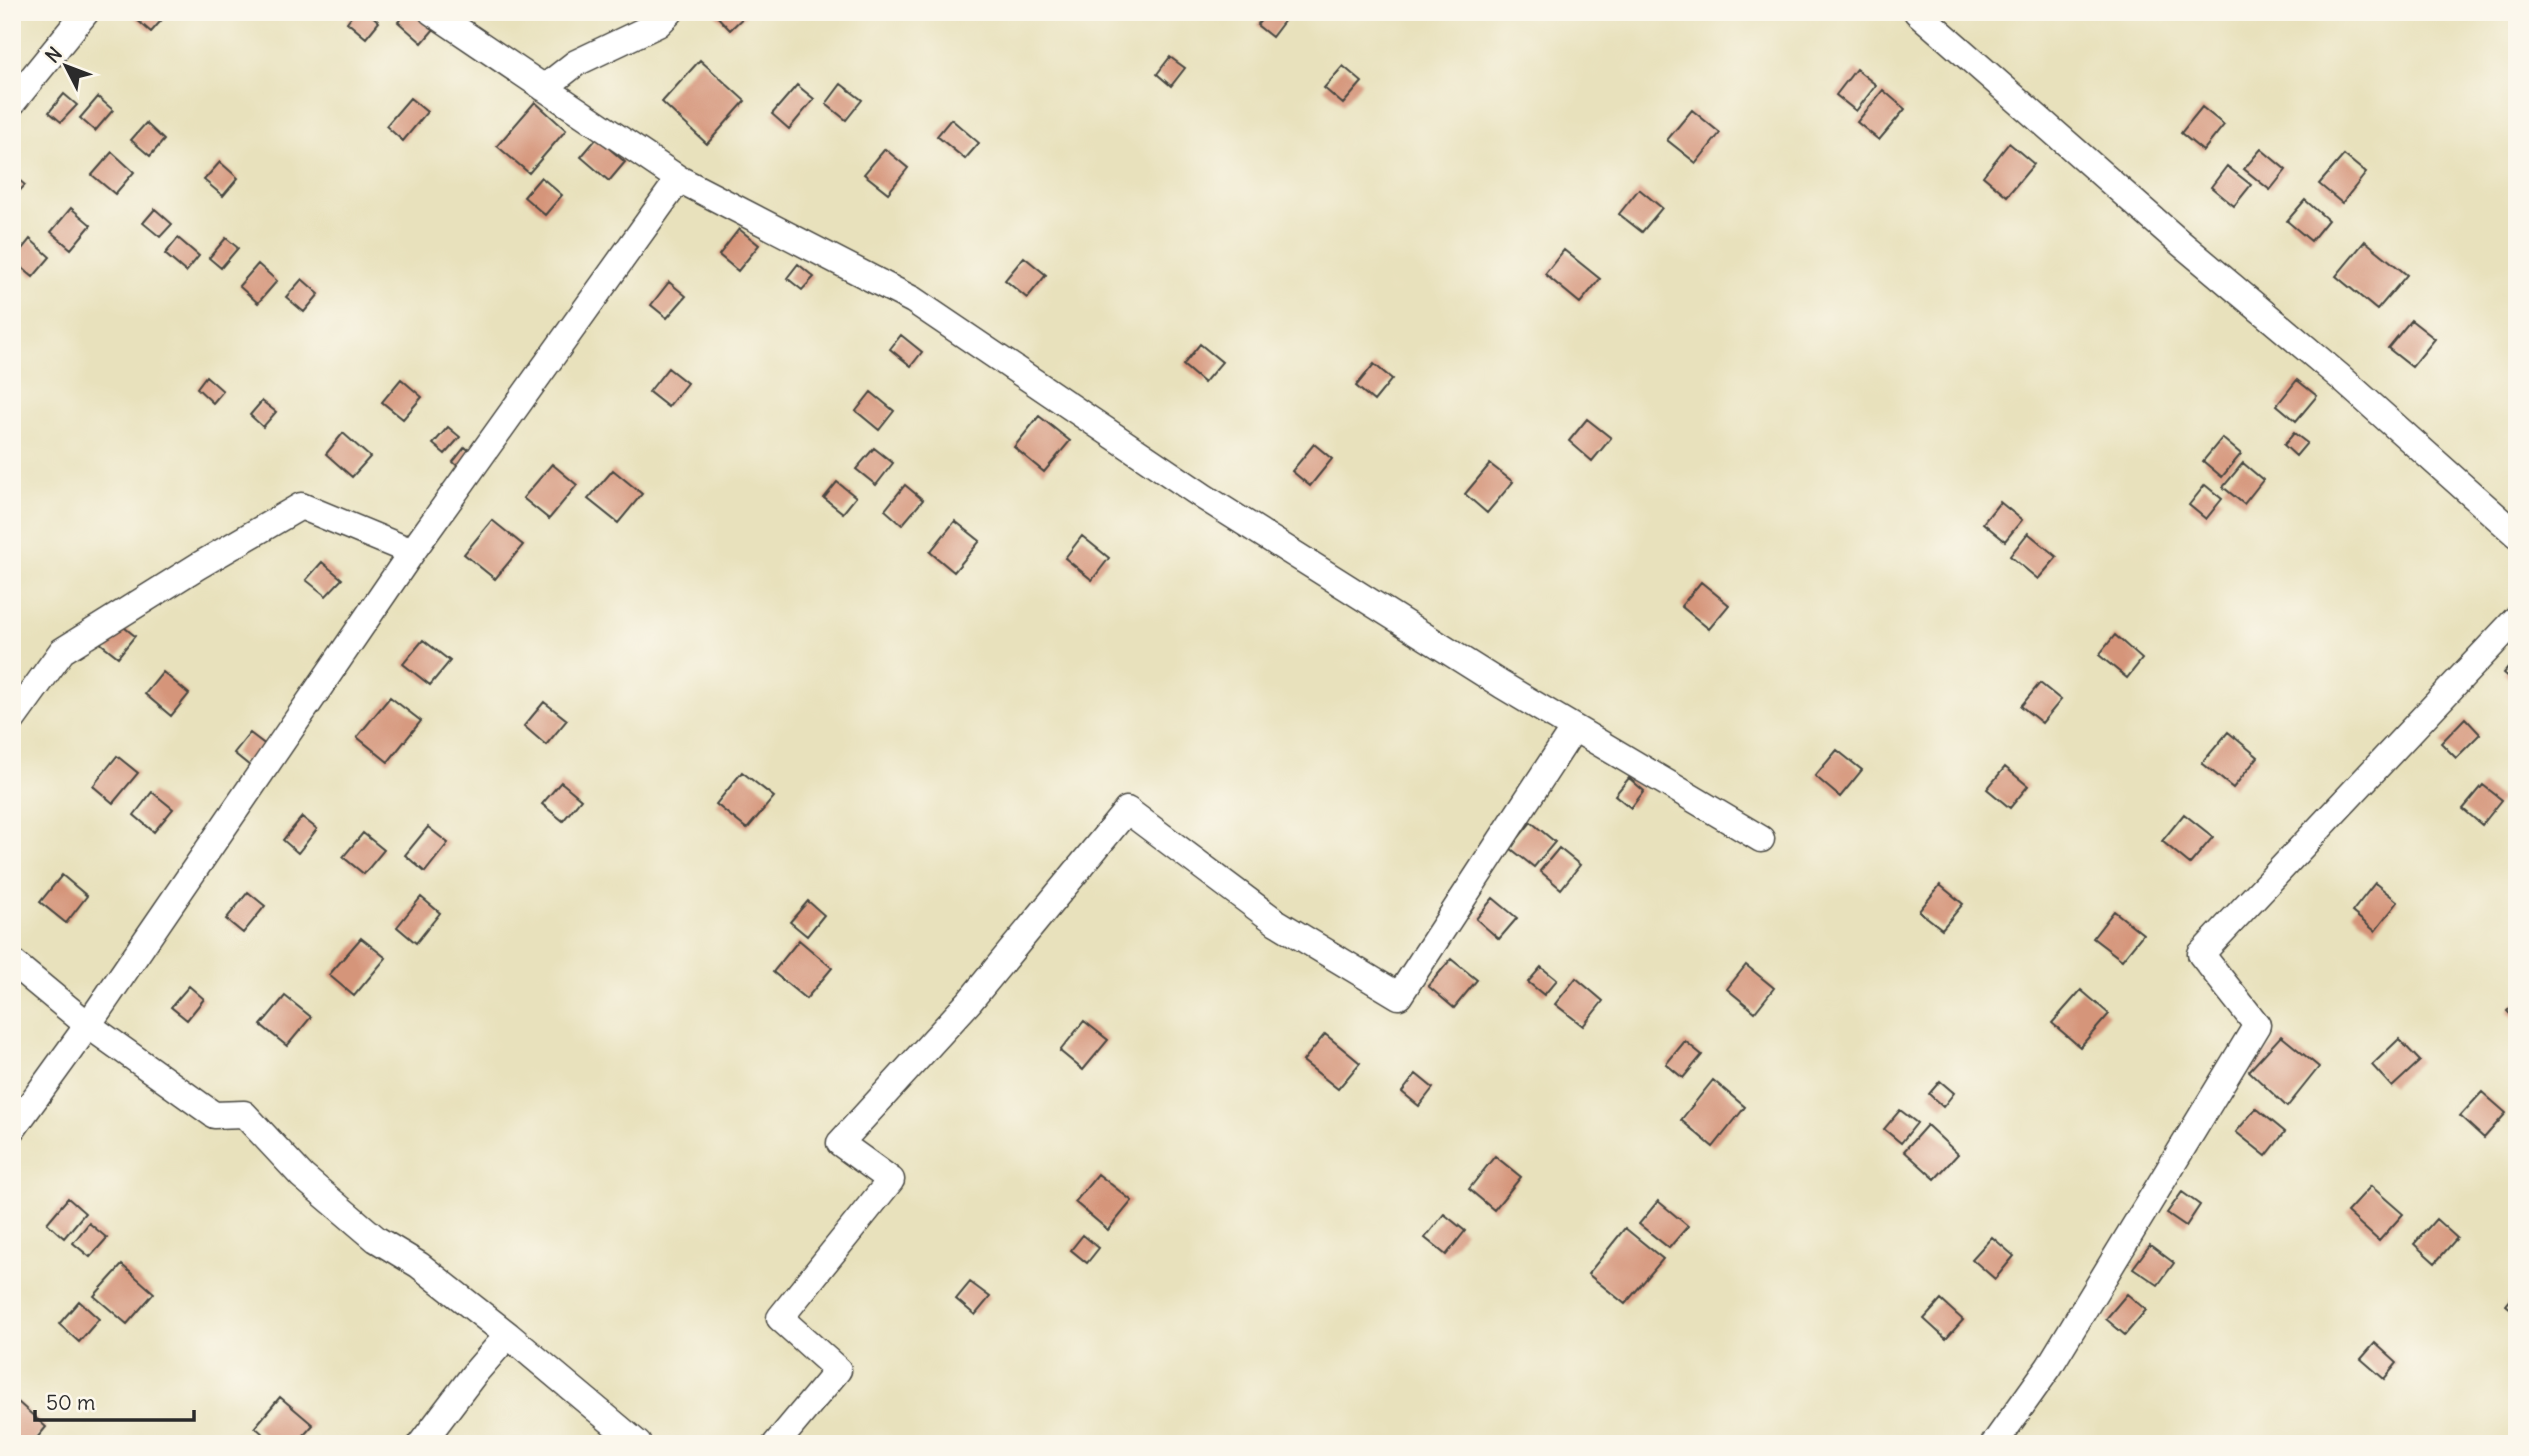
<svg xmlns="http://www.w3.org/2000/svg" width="2529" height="1456" font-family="Delius,sans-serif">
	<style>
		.building { fill: #d5957a }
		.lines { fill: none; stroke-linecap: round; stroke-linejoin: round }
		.street-casing { stroke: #474641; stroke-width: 29 }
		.street { stroke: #fff; stroke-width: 26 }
	</style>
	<rect width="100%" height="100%" fill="#fbf7ec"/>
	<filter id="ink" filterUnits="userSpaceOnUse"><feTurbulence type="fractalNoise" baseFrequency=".0143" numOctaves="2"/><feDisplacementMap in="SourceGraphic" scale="14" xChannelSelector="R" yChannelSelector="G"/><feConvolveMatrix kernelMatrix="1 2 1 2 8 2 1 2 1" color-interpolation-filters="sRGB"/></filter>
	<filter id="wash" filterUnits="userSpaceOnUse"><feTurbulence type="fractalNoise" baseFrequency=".00686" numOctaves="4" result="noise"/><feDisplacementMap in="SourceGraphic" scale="28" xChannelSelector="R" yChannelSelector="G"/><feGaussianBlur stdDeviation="1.57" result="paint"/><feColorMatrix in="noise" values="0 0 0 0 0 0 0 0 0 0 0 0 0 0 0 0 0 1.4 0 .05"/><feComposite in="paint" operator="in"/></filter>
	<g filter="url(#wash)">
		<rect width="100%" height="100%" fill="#e8e1bc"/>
		<g id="blocks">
			<path class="building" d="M128 12H165L167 14 151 32Z
				M355 12H368L379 22 366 38 347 22Z
				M407 12H415L434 29 422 43 398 22Z
				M713 12H749L730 30Z
				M1268 12H1276L1285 20 1272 37 1257 25Z
				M1170 57 1185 68 1171 86 1157 74Z
				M700 60 745 101 707 144 662 102Z
				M1343 66 1362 82 1343 104 1324 88Z
				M1856 69 1876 85 1856 111 1836 95Z
				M841 84 862 100 846 120 826 104Z
				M797 85 814 99 789 129 772 114Z
				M1883 90 1905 109 1879 140 1857 122Z
				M64 94 77 105 61 122 49 112Z
				M98 97 113 110 95 131 80 118Z
				M410 98 427 112 403 141 386 126Z
				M535 102 566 130 529 173 497 146Z
				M2202 107 2224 125 2203 151 2181 133Z
				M1692 110 1720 133 1696 163 1667 140Z
				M951 119 979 143 965 159 937 136Z
				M146 123 164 140 150 156 131 140Z
				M597 138 625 162 609 181 581 157Z
				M2009 143 2034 164 2007 196 1983 176Z
				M885 149 908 168 888 193 864 174Z
				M2261 149 2286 170 2270 190 2244 169Z
				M112 152 134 172 115 194 92 175Z
				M2344 155 2366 173 2342 203 2319 184Z
				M220 162 238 178 223 196 204 180Z
				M2227 166 2251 185 2234 206 2211 187Z
				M12 174 25 185 12 199Z
				M541 177 562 195 545 215 524 197Z
				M1639 189 1662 208 1642 232 1619 214Z
				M2305 200 2328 220 2311 241 2287 221Z
				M71 208 91 225 71 249 51 232Z
				M155 209 172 224 160 237 143 223Z
				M739 229 759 245 738 271 719 255Z
				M178 238 199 256 186 272 165 254Z
				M226 238 238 248 221 268 209 258Z
				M30 239 50 257 33 277 13 260Z
				M2365 241 2407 275 2377 310 2336 276Z
				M1564 250 1600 279 1580 303 1545 274Z
				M1024 257 1046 275 1027 298 1005 280Z
				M258 264 277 281 258 303 239 286Z
				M798 264 814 277 802 290 787 278Z
				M302 279 319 294 304 312 286 297Z
				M669 282 686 296 667 318 651 305Z
				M2411 320 2435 339 2412 367 2388 348Z
				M901 335 922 352 911 366 890 349Z
				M1200 344 1222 362 1204 383 1183 365Z
				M1374 364 1392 379 1374 401 1356 386Z
				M668 368 687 383 668 407 649 392Z
				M206 376 223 391 213 403 197 388Z
				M401 379 422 397 403 419 382 402Z
				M2297 380 2317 396 2296 421 2277 405Z
				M871 392 894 411 879 430 856 411Z
				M262 401 276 412 263 427 250 415Z
				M1039 416 1070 441 1044 472 1014 447Z
				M1587 419 1611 438 1592 461 1569 441Z
				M448 427 460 437 445 454 433 444Z
				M343 433 370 457 352 477 326 454Z
				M2294 433 2307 443 2296 456 2284 445Z
				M2222 438 2241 454 2222 477 2203 461Z
				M1314 444 1332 459 1310 486 1292 471Z
				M465 447 475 456 462 470 453 462Z
				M874 448 893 463 876 485 856 469Z
				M2243 463 2263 480 2244 504 2223 487Z
				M552 464 577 485 549 519 523 498Z
				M1490 464 1513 482 1487 513 1465 494Z
				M613 470 642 494 618 523 588 499Z
				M837 482 856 497 843 513 824 498Z
				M905 485 923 500 902 525 885 510Z
				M2205 485 2222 499 2206 519 2189 505Z
				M2000 502 2022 520 2005 541 1983 523Z
				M492 520 523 545 495 579 464 554Z
				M955 521 980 541 954 572 930 552Z
				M2028 533 2057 557 2038 579 2010 556Z
				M1082 536 1109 558 1092 580 1065 558Z
				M322 562 342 579 326 596 306 580Z
				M1701 582 1729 605 1709 629 1681 606Z
				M116 621 135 636 118 657 99 642Z
				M2115 635 2142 659 2127 678 2099 655Z
				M423 640 450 661 430 685 403 664Z
				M2517 657V685L2503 673Z
				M163 672 189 694 171 716 145 694Z
				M2040 683 2061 700 2042 723 2021 706Z
				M390 697 421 721 388 762 357 737Z
				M544 702 567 720 546 745 524 726Z
				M2465 718 2480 734 2456 758 2441 743Z
				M2228 732 2258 757 2233 788 2202 763Z
				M250 733 267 746 250 766 234 753Z
				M1837 750 1862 770 1840 797 1815 776Z
				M117 756 138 773 113 803 93 786Z
				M2005 767 2028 786 2010 808 1987 789Z
				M742 772 774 797 747 829 716 804Z
				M1629 778 1644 791 1631 808 1615 795Z
				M561 782 581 799 563 821 542 804Z
				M2483 785 2502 800 2482 825 2463 809Z
				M152 792 173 809 154 832 134 815Z
				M2184 814 2213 837 2190 864 2162 841Z
				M302 817 317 829 298 853 283 840Z
				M1531 822 1555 842 1534 867 1510 848Z
				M428 827 448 843 425 872 405 855Z
				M363 833 384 850 364 874 343 857Z
				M1559 848 1580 865 1561 889 1540 871Z
				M62 875 87 896 66 923 40 902Z
				M2375 883 2398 902 2375 931 2352 912Z
				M1940 885 1963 904 1942 929 1919 911Z
				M248 892 265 906 243 933 226 919Z
				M421 897 440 913 416 943 397 927Z
				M1493 898 1517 918 1499 939 1476 919Z
				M808 901 824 915 807 936 790 922Z
				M2114 911 2143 934 2122 960 2093 938Z
				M361 938 386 958 354 996 329 975Z
				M799 940 832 968 806 999 773 972Z
				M1451 959 1477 980 1454 1008 1428 986Z
				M1746 965 1774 988 1755 1012 1727 989Z
				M1541 967 1557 980 1544 995 1528 982Z
				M1576 978 1603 1001 1583 1026 1555 1004Z
				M189 986 204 999 187 1020 171 1007Z
				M2081 990 2109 1014 2080 1047 2052 1023Z
				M285 996 311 1017 287 1046 261 1025Z
				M2517 1001V1021L2507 1011Z
				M1084 1021 1108 1040 1083 1070 1060 1051Z
				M1325 1034 1360 1063 1338 1089 1303 1061Z
				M2281 1036 2319 1067 2287 1107 2249 1071Z
				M2399 1039 2420 1061 2392 1087 2372 1065Z
				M1685 1041 1702 1055 1683 1078 1666 1064Z
				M1416 1074 1433 1088 1419 1106 1402 1092Z
				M1713 1080 1745 1107 1713 1147 1681 1120Z
				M1940 1081 1954 1093 1943 1107 1929 1094Z
				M2482 1092 2506 1113 2484 1138 2460 1116Z
				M2256 1108 2285 1132 2266 1156 2236 1132Z
				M1900 1110 1917 1123 1901 1143 1884 1129Z
				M1927 1125 1958 1154 1935 1179 1904 1151Z
				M1495 1156 1521 1177 1494 1210 1469 1189Z
				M1098 1174 1132 1201 1108 1230 1075 1202Z
				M2371 1186 2403 1214 2379 1241 2347 1212Z
				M2182 1192 2200 1205 2186 1226 2167 1213Z
				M68 1198 85 1213 64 1238 47 1223Z
				M1658 1201 1688 1226 1669 1248 1639 1224Z
				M1444 1214 1465 1231 1446 1255 1425 1238Z
				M2436 1219 2457 1238 2435 1263 2414 1244Z
				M89 1223 107 1238 90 1257 73 1243Z
				M1625 1228 1663 1259 1625 1304 1588 1274Z
				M1083 1235 1099 1248 1087 1263 1071 1250Z
				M1992 1237 2014 1256 1995 1279 1972 1259Z
				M2150 1245 2174 1263 2158 1285 2133 1268Z
				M122 1265 154 1293 127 1324 94 1296Z
				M970 1282 990 1297 975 1315 956 1299Z
				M2517 1292V1314L2506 1305Z
				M2127 1294 2146 1310 2125 1335 2106 1319Z
				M1941 1300 1963 1320 1946 1339 1924 1319Z
				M79 1301 99 1319 79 1342 59 1324Z
				M2375 1343 2397 1363 2384 1379 2361 1359Z
				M280 1397 313 1425 296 1444H274L255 1427Z
				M18 1402 46 1427 32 1444H12V1408Z"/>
		</g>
	</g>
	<g filter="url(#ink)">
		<use href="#blocks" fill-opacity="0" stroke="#474641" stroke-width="2"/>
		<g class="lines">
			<g class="street-casing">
				<path id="street" d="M1917 12 2177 240 2339 376 2517 535
					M544 88 576 63 658 24 670 12
					M12 103 86 12
					M679 179 913 300 1204 497 1502 685 1761 839
					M12 720 62 651 198 566 301 506 412 552
					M12 962 88 1025 214 1115 244 1114 302 1176 376 1239 419 1265 508 1335 475 1373 421 1444
					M12 1130 88 1025 412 552 679 179 432 12
					M508 1335 638 1444
					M776 1444 838 1370 780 1318 891 1180 840 1143 969 1002 1127 810 1276 922 1399 996 1574 728
					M1994 1444 2049 1367 2257 1025 2201 954 2517 618"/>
			</g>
			<use href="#street" class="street"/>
		</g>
	</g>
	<rect width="2529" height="1456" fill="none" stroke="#fbf7ec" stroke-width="42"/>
	<g transform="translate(66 66) rotate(312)" stroke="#fbf7ec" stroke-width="5" paint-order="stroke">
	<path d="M0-5L12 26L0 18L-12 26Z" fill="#2b2b2b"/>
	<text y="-10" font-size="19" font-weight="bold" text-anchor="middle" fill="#2b2b2b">N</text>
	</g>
	<path d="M35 1410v10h159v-10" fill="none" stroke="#2b2b2b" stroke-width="3.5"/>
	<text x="46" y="1410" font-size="21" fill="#2b2b2b" stroke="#fbf7ec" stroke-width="5" paint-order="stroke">50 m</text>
</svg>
